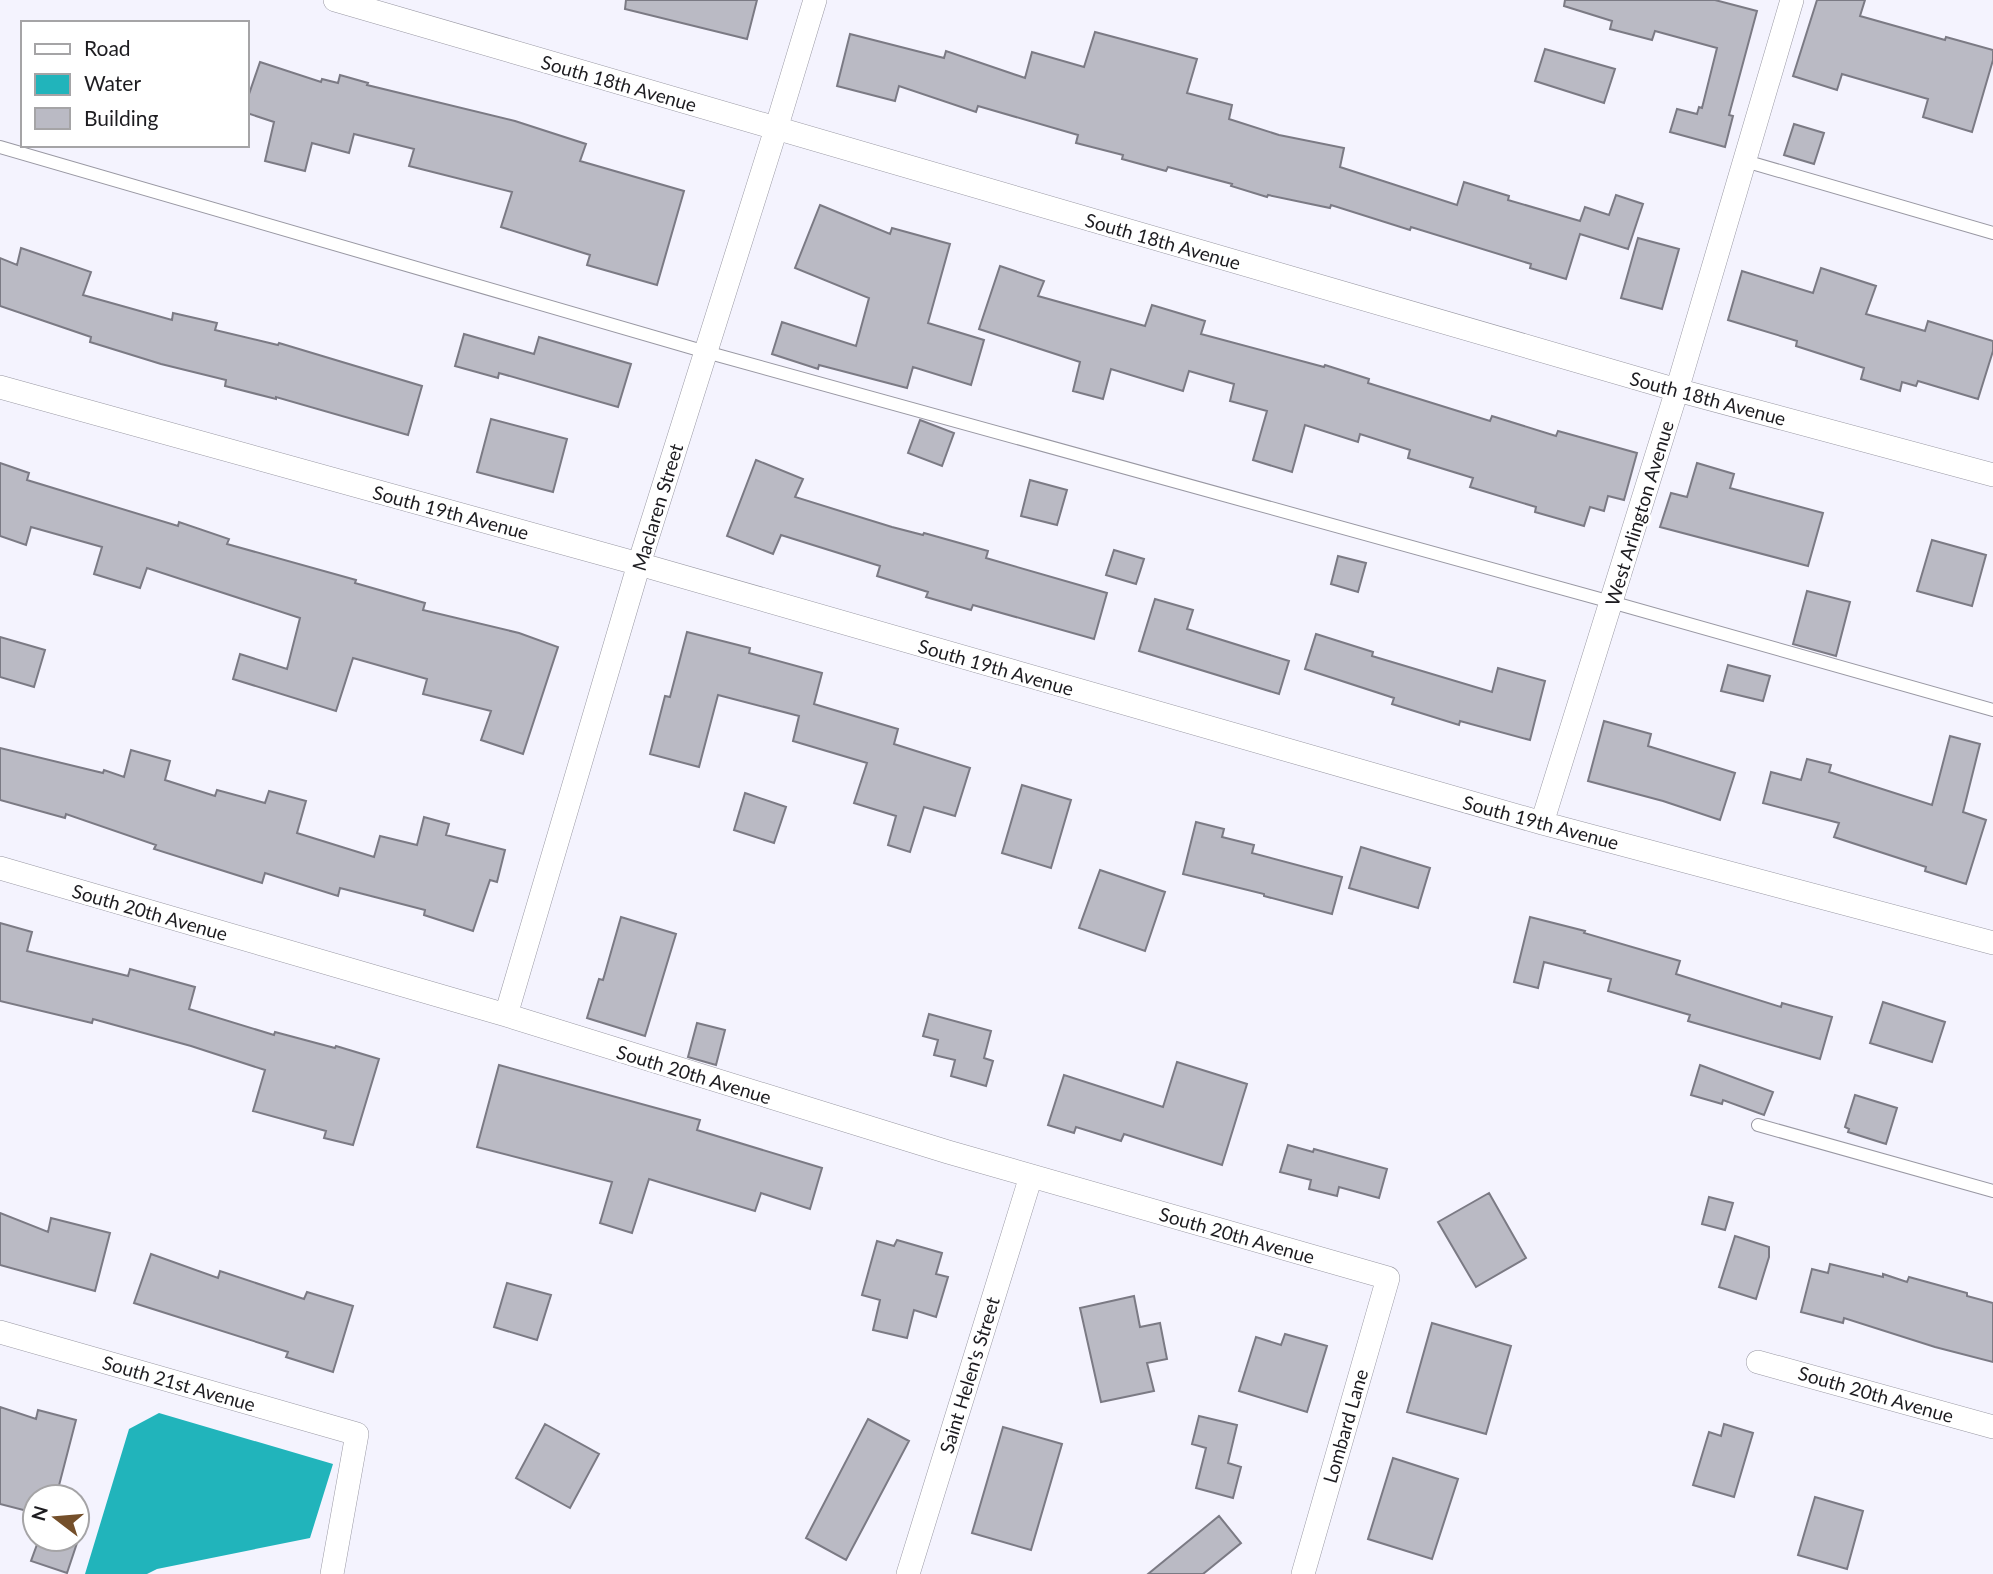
<svg xmlns="http://www.w3.org/2000/svg" width="1993" height="1574" font-family="Lato,sans-serif">
	<style>
		.water { fill: #21b4bb }
		.building { fill: #babac4; stroke: #7b7a84; stroke-width: 2 }
		.lines { fill: none; stroke-linecap: round; stroke-linejoin: round }
		.lane-casing { stroke: #9998a3; stroke-width: 14 }
		.street-casing { stroke: #9998a3; stroke-width: 24 }
		.lane { stroke: #fff; stroke-width: 12 }
		.street { stroke: #fff; stroke-width: 23 }
		.labels { text-anchor: middle; dominant-baseline: central; stroke-width: 6; stroke-linejoin: round; paint-order: stroke }
		.street-label { font-size: 19px; fill: #1d1c20; stroke: #fff }
	</style>
	<rect width="100%" height="100%" fill="#f4f3fe"/>
	<path class="water" d="M159 1413 333 1464 310 1538 157 1569 147 1574H85L129 1429Z"/>
	<path class="building" d="M626 0H757L747 39 625 9Z
		M1565 0H1715L1757 11 1729 115 1733 116 1725 147 1670 132 1677 109 1697 114 1699 107 1702 108 1717 48 1655 31 1652 40 1610 29 1612 21 1564 6Z
		M1817 0H1865L1860 16 1945 40 1946 37 1993 50V60L1972 132 1923 117 1928 99 1842 74 1837 90 1793 76Z
		M1095 32 1197 59 1187 93 1232 105 1229 119 1279 135 1344 148 1340 167 1457 205 1464 182 1509 196 1508 200 1580 221 1585 207 1609 215 1616 195 1643 204 1628 249 1580 234 1566 279 1530 268 1531 264 1411 227 1410 230 1331 205 1330 208 1268 195 1267 197 1231 186 1232 184 1168 167 1166 171 1122 159 1123 155 1076 143 1078 135 978 106 976 112 899 86 895 101 837 86 850 34 944 58 946 51 1025 78 1032 52 1084 67Z
		M1545 49 1615 69 1604 103 1535 81Z
		M260 62 321 82 322 79 338 83 340 75 368 83 367 85 515 121 586 144 580 161 684 191 657 285 587 265 590 255 501 227 512 192 409 166 414 149 354 134 349 153 312 143 305 171 265 161 274 122 247 113V100Z
		M1794 124 1824 133 1814 164 1784 155Z
		M820 205 890 234 892 228 950 244 928 323 984 340 971 385 913 367 907 388 819 365 818 369 772 354 782 322 856 346 869 298 795 268Z
		M1638 238 1679 249 1662 309 1621 298Z
		M21 248 91 272 83 295 172 320 173 313 217 323 215 330 278 345 279 343 422 386 408 435 276 397V399L225 386 226 380 161 364 90 342 91 337 0 306V258L17 265Z
		M1000 266 1044 281 1038 296 1145 326 1152 305 1205 321 1201 334 1324 367 1325 365 1369 379 1368 383 1490 421 1492 416 1556 436 1558 431 1637 453 1624 500 1608 496 1604 511 1590 507 1584 526 1535 512 1536 507 1470 487 1473 478 1408 458 1410 450 1360 434 1358 442 1305 425 1292 472 1253 460 1267 411 1230 401 1234 384 1189 371 1183 391 1111 369 1103 399 1073 391 1080 362 979 329Z
		M1821 268 1876 286 1866 314 1925 331 1928 321 1993 341V351L1978 399 1918 381 1916 386 1902 382 1900 391 1861 379 1864 368 1796 346 1797 341 1728 320 1742 271 1813 293Z
		M464 334 534 354 539 337 631 364 618 407 499 373 498 378 455 366Z
		M491 419 567 439 553 492 477 472Z
		M920 420 954 433 942 466 908 453Z
		M756 460 803 479 795 497 892 527 923 535 924 533 988 551 986 558 1107 593 1094 639 973 605 971 610 926 597 928 592 877 576 880 566 781 535 773 554 727 536Z
		M0 463 29 473 27 480 178 526 179 522 229 539 227 544 356 580 355 583 425 603 423 610 519 633 558 647 523 754 481 740 491 711 423 694 427 679 353 658 336 711 233 679 240 654 287 669 300 618 147 568 140 588 94 574 102 547 31 527 26 545 0 536Z
		M1697 463 1734 474 1730 488 1823 513 1808 566 1660 527 1671 493 1687 497Z
		M1030 480 1067 490 1057 525 1021 516Z
		M1932 540 1986 555 1972 606 1917 591Z
		M1114 550 1144 559 1136 584 1106 575Z
		M1338 556 1366 563 1358 592 1331 584Z
		M1807 591 1850 602 1836 656 1793 644Z
		M1155 599 1193 610 1187 629 1289 661 1279 694 1139 651Z
		M687 632 750 648 749 653 822 673 814 704 898 729 894 744 970 768 955 816 924 807 910 852 888 845 896 816 854 803 867 763 793 741 799 716 718 695 699 767 650 754 665 696 670 697Z
		M1316 634 1373 652 1372 656 1492 692 1498 668 1545 681 1530 740 1460 721 1459 725 1392 704 1394 698 1305 669Z
		M0 637 45 650 34 687 0 677Z
		M1728 665 1770 676 1763 701 1721 691Z
		M1604 721 1651 734 1648 746 1735 773 1720 820 1663 801 1588 781Z
		M1950 736 1980 744 1963 812 1986 820 1966 884 1925 871 1926 867 1834 837 1839 823 1763 803 1771 772 1801 780 1807 759 1831 765 1829 772 1932 805Z
		M0 748 103 773 104 770 124 777 131 750 170 761 165 780 215 796 217 790 265 803 269 791 306 801 297 833 374 857 380 836 417 845 424 817 449 824 446 835 505 850 497 882 490 880 473 931 424 915 425 910 340 888 338 896 265 873 262 883 154 849 156 845 66 814 65 818 0 800Z
		M1022 785 1071 800 1051 868 1002 853Z
		M745 793 786 807 774 843 734 830Z
		M1196 822 1224 829 1222 837 1254 845 1252 853 1342 877 1332 914 1264 896V894L1183 874Z
		M1361 847 1430 868 1418 908 1349 888Z
		M1100 870 1165 892 1145 951 1079 928Z
		M621 917 676 934 645 1036 587 1018 599 979 603 980Z
		M1530 917 1585 931 1584 933 1680 961 1676 974 1781 1007 1782 1003 1832 1017 1820 1059 1688 1021 1690 1015 1608 991 1611 979 1544 962 1538 988 1514 982Z
		M0 923 32 932 27 951 128 976 130 969 195 987 189 1009 274 1035 275 1032 335 1048 336 1046 379 1059 353 1145 324 1138 326 1131 253 1111 265 1070 191 1046 93 1019 92 1023 0 1001Z
		M1883 1002 1945 1022 1932 1062 1870 1043Z
		M929 1014 991 1031 984 1058 993 1061 986 1086 951 1076 955 1060 934 1055 938 1040 923 1036Z
		M697 1023 725 1030 716 1065 688 1057Z
		M1177 1062 1247 1084 1222 1165 1124 1134 1121 1141 1076 1127 1074 1133 1048 1125 1064 1075 1163 1107Z
		M499 1065 700 1120 697 1130 822 1168 810 1209 761 1193 755 1211 649 1179 632 1233 600 1223 612 1182 477 1147Z
		M1700 1065 1773 1092 1764 1115 1723 1100 1722 1104 1691 1095Z
		M1855 1095 1897 1108 1886 1144 1848 1132 1849 1129 1845 1127Z
		M1288 1145 1313 1152 1314 1149 1387 1169 1379 1198 1339 1187 1337 1196 1309 1189 1311 1180 1280 1172Z
		M1489 1193 1526 1258 1476 1287 1438 1222Z
		M1709 1197 1733 1203 1725 1230 1702 1224Z
		M0 1213 48 1232 51 1218 110 1233 95 1291 0 1265Z
		M1735 1236 1769 1247V1257L1756 1299 1719 1287Z
		M897 1240 942 1253 936 1274 948 1277 936 1317 914 1310 907 1338 873 1330 880 1300 862 1295 877 1241 894 1246Z
		M151 1254 218 1278 220 1271 304 1299 307 1292 353 1306 333 1372 286 1357 288 1352 134 1303Z
		M1830 1264 1883 1277V1274L1907 1282 1909 1277 1967 1293V1296L1993 1303V1362L1935 1347 1844 1318 1843 1323 1801 1312 1812 1269 1828 1273Z
		M507 1283 551 1295 537 1340 494 1327Z
		M1134 1296 1140 1327 1160 1323 1167 1359 1147 1363 1154 1391 1101 1402 1080 1308Z
		M1432 1323 1511 1346 1486 1434 1407 1412Z
		M1285 1334 1327 1346 1307 1412 1239 1391 1256 1337 1281 1345Z
		M0 1407 36 1419 38 1410 76 1420 56 1497H35V1513L0 1504Z
		M1199 1416 1237 1425 1228 1463 1241 1467 1233 1498 1196 1488 1206 1448 1192 1444Z
		M868 1419 909 1441 846 1560 806 1538Z
		M545 1424 599 1454 570 1508 516 1478Z
		M1724 1424 1753 1433 1734 1497 1693 1485 1709 1432 1721 1436Z
		M1003 1427 1062 1444 1031 1550 972 1533Z
		M1393 1458 1458 1479 1432 1559 1368 1539Z
		M1815 1497 1863 1511 1847 1569 1798 1555Z
		M1219 1516 1241 1543 1203 1574H1148Z
		M77 1534H80L67 1573 31 1561 39 1539H77Z"/>
	<g class="lines">
		<g class="lane-casing">
			<path id="lane" d="M0 147 706 352 1611 602 1993 710
				M1745 161 1993 233
				M1758 1125 1993 1191"/>
		</g>
		<g class="street-casing">
			<path id="street" d="M335 0 1677 390 1993 475
				M0 387 639 564 1542 823 1993 943
				M1542 823 1677 390 1792 0
				M0 868 506 1015 948 1152 1388 1278 1303 1574
				M506 1015 639 564 776 129 815 0
				M0 1332 357 1434 332 1574
				M1758 1362 1993 1427
				M908 1574 1031 1176"/>
		</g>
		<use href="#lane" class="lane"/>
		<use href="#street" class="street"/>
	</g>
	<g class="labels">
		<g class="street-label">
			<text transform="translate(619 83) rotate(16)">South 18th Avenue</text>
			<text transform="translate(1163 241) rotate(16)">South 18th Avenue</text>
			<text transform="translate(1708 398) rotate(15)">South 18th Avenue</text>
			<text transform="translate(657 507) rotate(-73)">Maclaren Street</text>
			<text transform="translate(451 512) rotate(15)">South 19th Avenue</text>
			<text transform="translate(1639 513) rotate(-73)">West Arlington Avenue</text>
			<text transform="translate(996 667) rotate(16)">South 19th Avenue</text>
			<text transform="translate(1541 822) rotate(15)">South 19th Avenue</text>
			<text transform="translate(150 912) rotate(16)">South 20th Avenue</text>
			<text transform="translate(694 1074) rotate(17)">South 20th Avenue</text>
			<text transform="translate(1237 1235) rotate(16)">South 20th Avenue</text>
			<text transform="translate(969 1375) rotate(-73)">Saint Helen's Street</text>
			<text transform="translate(179 1383) rotate(16)">South 21st Avenue</text>
			<text transform="translate(1876 1394) rotate(16)">South 20th Avenue</text>
			<text transform="translate(1345 1426) rotate(-74)">Lombard Lane</text>
		</g>
	</g>
	<rect x="21" y="21" width="228" height="126" fill="#ffffff" stroke="#a5a4a6" stroke-width="2"/>
	<rect x="35" y="44" width="35" height="10" fill="#ffffff" stroke="#a5a4a6" stroke-width="2"/>
	<text x="84" y="56" font-size="21" fill="#1d1c20">Road</text>
	<rect x="35" y="74" width="35" height="21" fill="#21b4bb" stroke="#a5a4a6" stroke-width="2"/>
	<text x="84" y="91" font-size="21" fill="#1d1c20">Water</text>
	<rect x="35" y="108" width="35" height="21" fill="#babac4" stroke="#a5a4a6" stroke-width="2"/>
	<text x="84" y="126" font-size="21" fill="#1d1c20">Building</text>
	<g transform="translate(56 1518) rotate(286)"><circle r="33" fill="#ffffff" stroke="#a5a4a6" stroke-width="2"/>
	<path d="M0-5L12 26L0 18L-12 26Z" fill="#744f2a"/>
	<text y="-10" font-size="19" font-weight="bold" text-anchor="middle" fill="#1d1c20">N</text>
	</g>
</svg>
